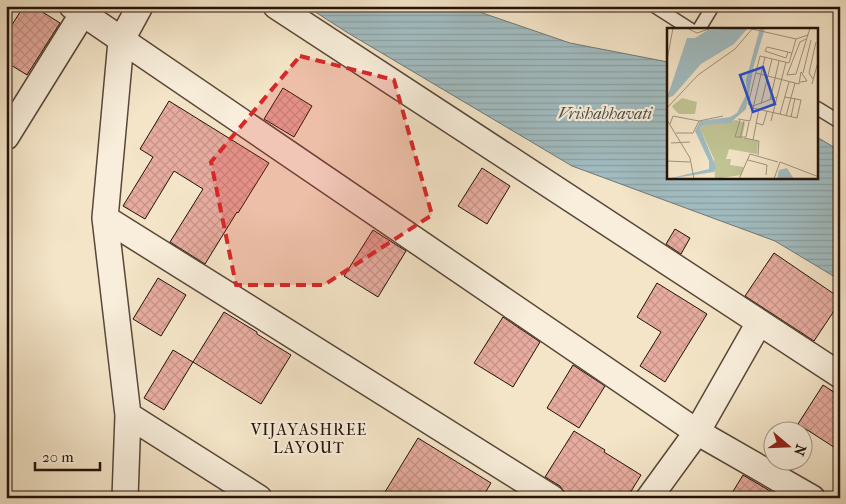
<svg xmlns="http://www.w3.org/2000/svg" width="846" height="504" font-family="'IM FELL French Canon',serif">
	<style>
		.water { fill: url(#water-rules); stroke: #6f7877 }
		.building { fill: url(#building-cross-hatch); stroke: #241209 }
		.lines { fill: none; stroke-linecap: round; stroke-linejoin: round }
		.service-casing { stroke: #584739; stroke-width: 15 }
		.minor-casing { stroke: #584739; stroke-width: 28 }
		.service { stroke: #f8eedb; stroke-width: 12 }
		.minor { stroke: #f8eedb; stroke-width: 25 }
		.marked { fill: #d62828; fill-opacity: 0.2; stroke: #d62828; stroke-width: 4; stroke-dasharray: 10 6; stroke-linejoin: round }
		.labels { text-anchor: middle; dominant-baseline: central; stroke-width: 4.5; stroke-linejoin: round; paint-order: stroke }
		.water-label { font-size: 16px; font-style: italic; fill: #504e49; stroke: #f8eedb }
		.neighbourhood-label { font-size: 16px; letter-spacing: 1px; fill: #241209; stroke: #f8eedb }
		.inset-road { fill: none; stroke: #a1917c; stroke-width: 1 }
		.view { fill: #1d4ed8; fill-opacity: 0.15; stroke: #1d4ed8; stroke-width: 2.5 }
		.inset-edge { fill: none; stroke: #241209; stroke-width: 2.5 }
	</style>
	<defs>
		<pattern id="water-rules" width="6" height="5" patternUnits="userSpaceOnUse" patternTransform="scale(1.25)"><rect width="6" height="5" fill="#a1bcc1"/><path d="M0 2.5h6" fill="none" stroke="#8aa1a4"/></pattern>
		<pattern id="building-cross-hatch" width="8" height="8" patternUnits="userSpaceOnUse" patternTransform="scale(1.25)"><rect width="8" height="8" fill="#e7ac9f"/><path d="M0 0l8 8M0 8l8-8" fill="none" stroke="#c69388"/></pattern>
	</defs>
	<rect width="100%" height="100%" fill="#f4e5c8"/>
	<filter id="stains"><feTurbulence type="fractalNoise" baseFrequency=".004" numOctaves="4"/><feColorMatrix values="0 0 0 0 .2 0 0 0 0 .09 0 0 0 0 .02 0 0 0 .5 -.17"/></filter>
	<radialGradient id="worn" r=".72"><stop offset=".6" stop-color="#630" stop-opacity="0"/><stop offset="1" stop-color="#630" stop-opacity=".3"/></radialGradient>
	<path class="water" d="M306 6H462L570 43 668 62V178H817V137L840 151V280L775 241 572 166 348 33Z"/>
	<path class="building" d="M24 6H33L60 23 27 75 6 62V34Z
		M283 88 312 106 294 137 264 119Z
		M169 101 269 163 238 213 237 212 205 264 170 242 203 189 174 171 145 219 123 206 153 157 140 149Z
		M482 168 510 186 487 224 458 206Z
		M675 229 690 238 681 254 666 244Z
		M373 230 406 251 378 297 344 276Z
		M774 253 840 298V302L814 341 745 296Z
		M158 278 186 295 161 336 133 319Z
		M657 283 707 314 665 382 640 366 661 332 637 317Z
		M224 312 257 332V334L291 355 261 404 193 362Z
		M503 317 540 342 513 387 474 363Z
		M173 350 193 362 164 410 144 398Z
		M573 365 605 386 579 428 547 408Z
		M823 385 840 396V451L798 424Z
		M574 431 605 450 604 452 641 475 627 498H572L565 493 560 486 545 477Z
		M418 438 491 483 482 498H394L385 492Z
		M743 475 765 488 781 498H729Z"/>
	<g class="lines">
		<g class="service-casing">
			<path id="service" d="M654 6 690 29
				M699 29 713 6
				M817 108 840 122"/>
		</g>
		<g class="minor-casing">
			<path id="minor" d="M72 6 697 432 812 498
				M276 6 840 375
				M6 137 83 13
				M105 218 552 498
				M128 415 259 498
				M125 498 128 415 105 218 121 41 140 6
				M649 498 697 432 759 323"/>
		</g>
		<use href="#service" class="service"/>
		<use href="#minor" class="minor"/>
	</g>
	<path class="marked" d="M300 56 394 80 432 215 324 285H236L211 162Z"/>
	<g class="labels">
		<g class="water-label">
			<text x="605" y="113">Vrishabhavati</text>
		</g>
		<g class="neighbourhood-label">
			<text x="309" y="429">VIJAYASHREE<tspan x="309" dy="18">LAYOUT</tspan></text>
		</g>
	</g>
	<g transform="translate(667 28)">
		<rect width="151" height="151" fill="#f4e5c8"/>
		<path d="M15 70 30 74 28 86H12L7 81 5 78ZM47 131H64L63 137 77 139 74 147 48 151Z" fill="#c0c393"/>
		<path d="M69 92 78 95 75 110 91 113 90 126 62 121 59 131H47L33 100 37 97Z" fill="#c0c393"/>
		<path d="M81 0 67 16 34 36 6 68 0 70 20 10H28L41 2ZM93 0H98L87 37 79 81 63 95 37 97 33 100 49 139 47 144 0 151 42 141V133L28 103 33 93 63 89 70 85 80 65 79 52ZM120 140 127 151H110L112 142Z" fill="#a1bcc1"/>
		<path class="inset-road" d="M20 0 30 5 42 1M85 1 129 11 141 7M121 24 119 30 98 23 100 19 121 24 124 25H125M0 32 6 0M89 45 132 56 134 44 140 53 133 54M136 45 144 12M120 47 129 46 143 0M120 47 133 14 139 11M146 51 142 45 149 14M145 56 152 30M110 69 86 78 81 76 93 28 122 35 129 11M103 72 112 33M94 76 105 31M0 80 31 47 68 21 86 0M86 80 130 90 134 72 118 69M113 86 122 54M119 88 128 55M124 89 128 70M71 91 83 93 98 29M0 92 23 130 27 151M73 92 68 109H79L82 94M104 93 119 34M89 95 96 97 100 83M3 96 6 88 32 93M9 105H26L32 93 56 88M73 110 77 93M77 110 92 113 91 127M86 112 92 81M4 115 23 114M81 132 100 137 99 147M0 133 23 134M72 151 83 126 111 134M107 151 113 134 152 149"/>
		<path class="view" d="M96 39 108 76 86 84 73 47Z"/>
		<rect width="151" height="151" class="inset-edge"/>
	</g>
	<rect width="846" height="504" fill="none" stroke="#f4e5c8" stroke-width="25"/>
	<rect x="8" y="8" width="831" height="489" fill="none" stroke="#241209" stroke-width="2.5"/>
	<rect x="12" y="12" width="821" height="479" fill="none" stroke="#241209"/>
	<g transform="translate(788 446) rotate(109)"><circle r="24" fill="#f8eedb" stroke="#a39687"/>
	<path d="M0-4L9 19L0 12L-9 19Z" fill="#8f2418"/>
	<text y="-8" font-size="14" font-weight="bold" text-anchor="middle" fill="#241209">N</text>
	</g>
	<path d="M35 462v8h65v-8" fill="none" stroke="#241209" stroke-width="2.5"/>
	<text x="42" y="462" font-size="15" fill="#241209" stroke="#f8eedb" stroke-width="4" paint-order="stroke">20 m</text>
	<rect width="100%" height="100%" filter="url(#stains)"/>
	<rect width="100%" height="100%" fill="url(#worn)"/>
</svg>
